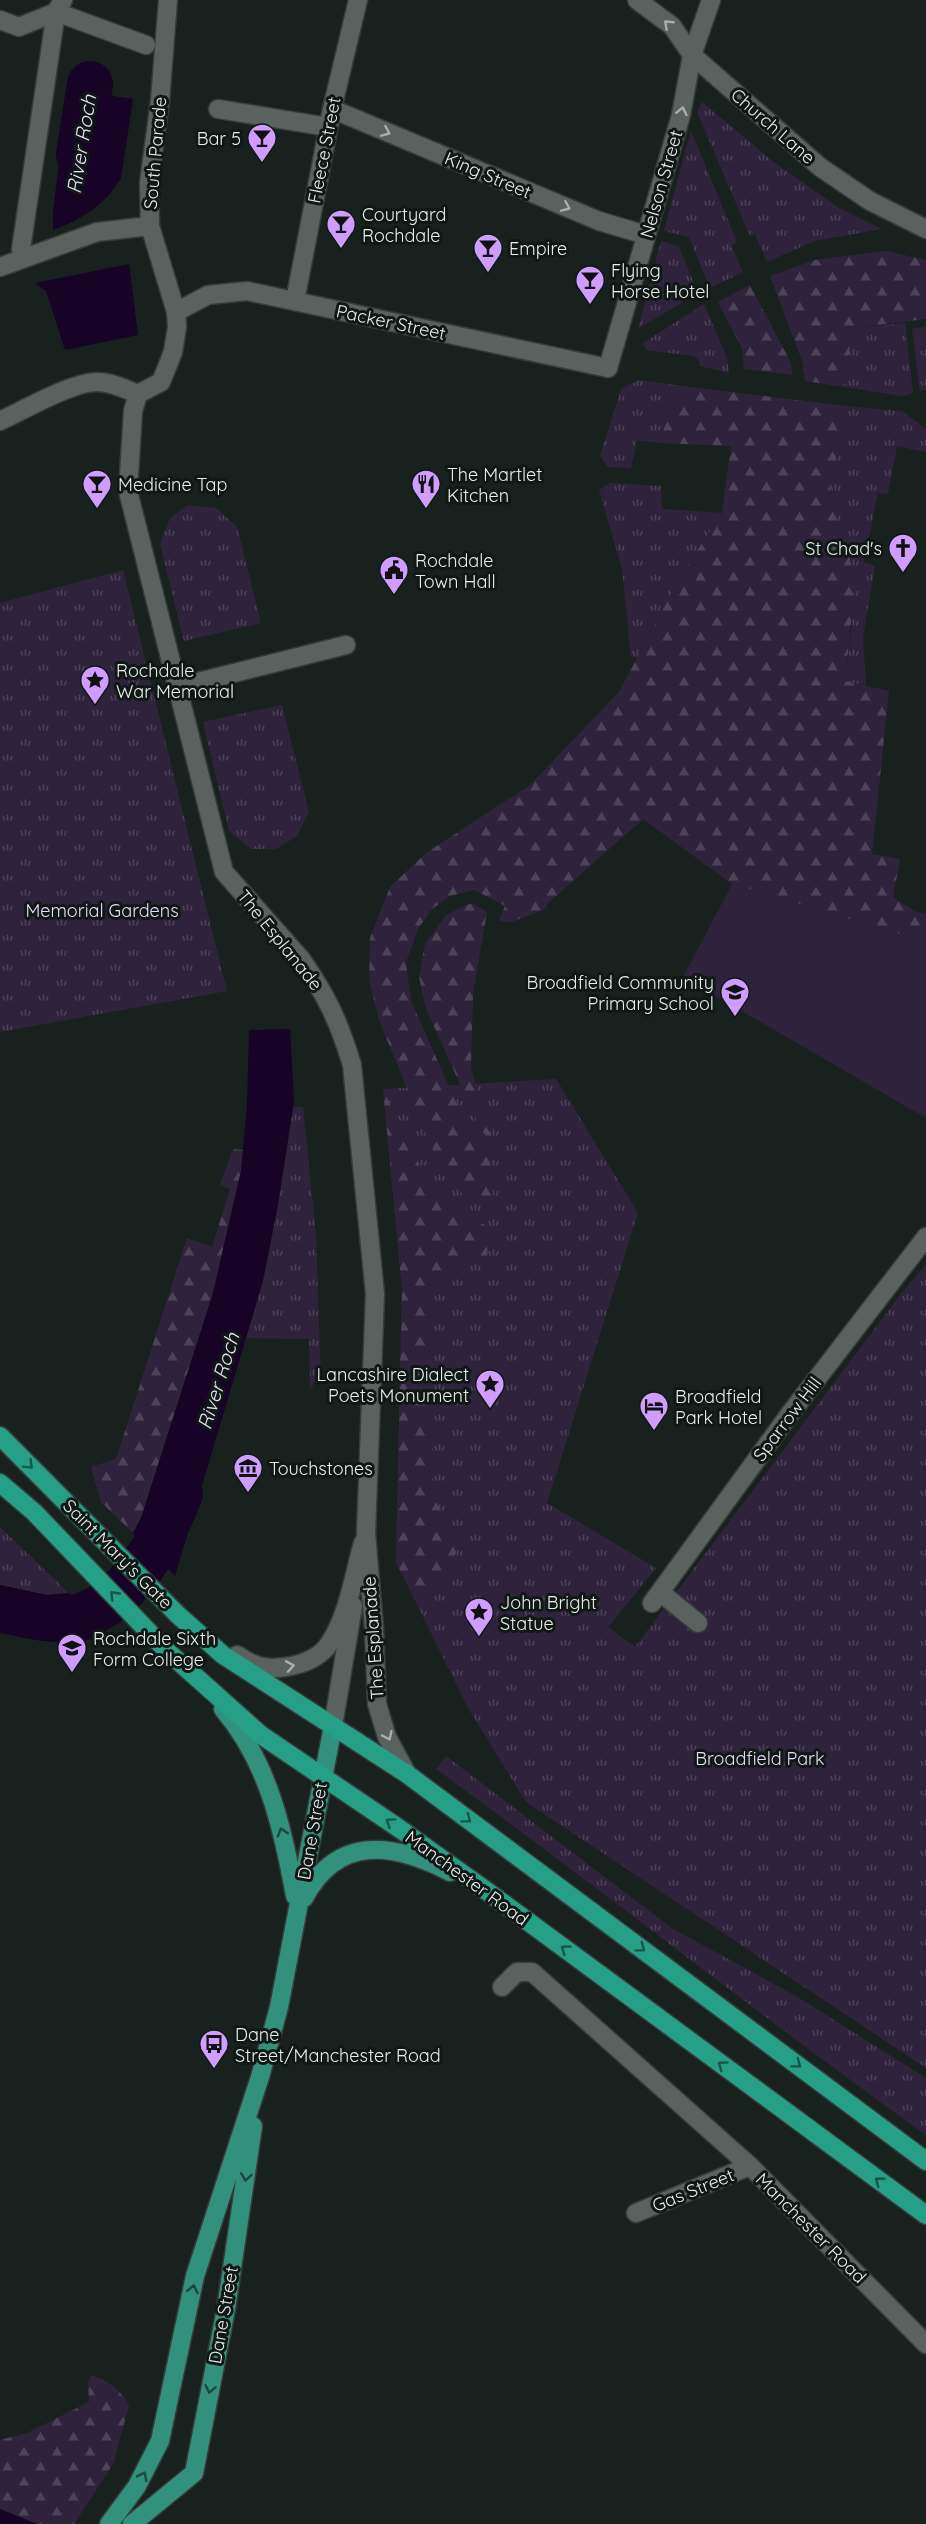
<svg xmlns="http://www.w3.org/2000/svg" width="926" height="2524" font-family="Quicksand,sans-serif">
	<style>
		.grass { fill: url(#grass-tufts) }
		.forest { fill: url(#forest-firs) }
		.pitch { fill: #2f233b }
		.water { fill: #160325 }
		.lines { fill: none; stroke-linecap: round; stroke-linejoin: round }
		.river { stroke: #160325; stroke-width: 46 }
		.pedestrian-casing { stroke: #363c3a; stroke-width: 21 }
		.minor-casing { stroke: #363c3a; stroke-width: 21 }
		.primary-casing { stroke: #363c3a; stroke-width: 21 }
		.trunk-casing { stroke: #363c3a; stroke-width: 21 }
		.pedestrian { stroke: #59625f; stroke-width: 18 }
		.minor { stroke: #59625f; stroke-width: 18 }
		.primary { stroke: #32917c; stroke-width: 18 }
		.trunk { stroke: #25a086; stroke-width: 18 }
		.oneway { stroke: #a8aeac }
		.oneway2 { stroke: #195548 }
		.oneway3 { stroke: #1e483e }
		.labels { text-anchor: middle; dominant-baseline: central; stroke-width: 6; stroke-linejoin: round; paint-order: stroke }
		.street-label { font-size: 18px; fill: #e8edeb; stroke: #101815 }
		.poi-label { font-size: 18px; fill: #e8edeb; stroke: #101815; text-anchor: start }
		.park-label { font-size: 18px; fill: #e8dbf7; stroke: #101815 }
		.water-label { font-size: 20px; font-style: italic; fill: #ebdefa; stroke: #101815 }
	</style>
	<defs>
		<pattern id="grass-tufts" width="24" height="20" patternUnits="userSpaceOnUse" patternTransform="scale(1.5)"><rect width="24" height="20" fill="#2f233b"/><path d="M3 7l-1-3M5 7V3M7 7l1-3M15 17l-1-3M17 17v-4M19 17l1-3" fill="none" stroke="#4d4358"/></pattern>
		<pattern id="forest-firs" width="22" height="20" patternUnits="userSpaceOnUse" patternTransform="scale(1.5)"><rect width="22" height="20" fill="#2f233b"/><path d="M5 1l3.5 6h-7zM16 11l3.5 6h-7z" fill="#4d4358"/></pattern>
	</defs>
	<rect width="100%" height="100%" fill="#19211e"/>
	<path class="grass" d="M702 102 775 163 839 208 882 229 814 241 767 262 755 234 750 236 697 112Z
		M691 131 737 242 731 246 743 272 710 288 689 237 664 231Z
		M661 241 679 247 698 293 638 329Z
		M704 304 727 358 729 373 700 366 699 360 694 356 646 350 643 343Z
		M905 323 913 393 902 396 845 387 852 328Z
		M926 326V390L920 391 912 329Z
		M639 380 698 388 672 399 660 443 637 440 631 468 608 467 600 456 621 389Z
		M846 406 902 411 926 429V452L897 446 888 494 878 493 864 562 875 566 863 637 866 686 845 681 852 623 829 495Z
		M610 483 661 486 662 509 722 513 684 570 637 658 631 657 622 569 599 490Z
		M188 505 216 508 237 527 261 623 184 641 160 544 170 518Z
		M123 570 227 991 0 1032V603Z
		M282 705 309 812 297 836 276 849H251L229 831 203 722Z
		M556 1079 638 1213 547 1503 656 1568 608 1627 635 1647 901 1294 926 1264V2068L526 1802 468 1708 396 1562 402 1289 383 1089Z
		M293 1107H303L316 1235 321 1380 314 1383 310 1391 309 1339 246 1338C269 1262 281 1185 293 1107Z
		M0 1527 69 1593 47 1595 0 1585Z
		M446 1756 673 1929 796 1996 926 2078V2135C760 2016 601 1889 436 1769Z"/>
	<path class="forest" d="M886 251 926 260V319L852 328 845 387 805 381 803 363 770 276 815 260Z
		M750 285 791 363 792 375 744 369 742 348 718 302Z
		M698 388 846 406 829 495 846 541 855 584 845 681 889 691 872 854 900 859 893 897 916 912 926 914V942L732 884 643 819 547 904 546 909 511 922 499 921 505 906 474 890 450 896 432 909 418 929 406 962 411 1001 467 1127 492 1162 494 1210 484 1208 456 1189 444 1173 429 1142 379 1020 369 980 370 938 390 887 426 853 530 785 619 692 684 570 722 513 731 446 660 443 672 399Z
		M472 903 487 912 473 993 471 1068 492 1143 480 1128 426 1009 419 977 425 944 446 915Z
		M383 1089 424 1175 465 1211 489 1228 487 1257 446 1264 431 1302 433 1496 459 1547 448 1568 412 1594 396 1562 402 1289Z
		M233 1149 243 1150 241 1171 213 1293 141 1518 133 1533 101 1502 91 1467 116 1459 187 1238 212 1247 230 1189 220 1185Z
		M91 2375C109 2382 120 2388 129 2406L113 2464 74 2524H37L0 2509V2440L27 2433 89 2402 88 2383Z"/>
	<path class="pitch" d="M732 884 926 942V1118L683 977Z"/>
	<path class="water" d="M68 89 133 99 121 178C104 206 82 219 53 230V212Z
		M129 264 138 335 65 350 46 291 35 283Z
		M290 1029 294 1101 278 1205 263 1281 175 1576 133 1533 141 1518 213 1293 241 1171 247 1104 249 1030Z
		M0 1585 47 1595 69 1593 108 1633C81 1650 29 1634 0 1628Z
		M0 2509 37 2524H0Z"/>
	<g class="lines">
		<path class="river" d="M79 154 90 84
			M0 1609C23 1614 50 1622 73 1618 128 1607 161 1541 180 1494"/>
		<g class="pedestrian-casing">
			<path id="pedestrian" d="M0 20 19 27 56 12 63 0
				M21 249 56 12 146 45
				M0 267 97 232 150 226
				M176 312 208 295 247 291 608 368
				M138 394 133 411 128 491 224 872 301 959
				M178 687 346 645"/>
		</g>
		<g class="minor-casing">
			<path id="minor" d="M637 0 672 26 692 55 820 167 870 201 926 229
				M218 109 328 127
				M332 109 599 221 646 235
				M295 301 332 109 358 0
				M608 368 681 115 692 55 711 0
				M0 421C24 410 72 382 97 382 111 382 125 389 138 394L161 382 173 352 177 327 176 312 150 226 149 183 160 101 168 0
				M301 959C327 996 339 1022 352 1065L375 1294 366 1533 374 1628 377 1704 387 1737 407 1774
				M660 1592 698 1623
				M652 1603 789 1415 926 1237
				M237 1655C253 1666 265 1670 285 1667 300 1665 315 1660 326 1648 347 1622 354 1574 363 1543
				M333 1726 353 1606
				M502 1987 517 1972H532L750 2166 926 2344
				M636 2213 750 2166"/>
		</g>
		<g class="primary-casing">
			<path id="primary" d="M223 1709C268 1762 283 1829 295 1896
				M304 1898C338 1834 394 1843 450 1872
				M109 2524 137 2486 160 2441 195 2276 260 2077 279 2007 333 1726
				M132 2524 194 2473 226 2309 253 2126"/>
		</g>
		<g class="trunk-casing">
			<path id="trunk" d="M0 1436 178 1615 223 1655 407 1774 926 2161
				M0 1483 34 1512 168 1652 261 1735 400 1829 484 1889 926 2215"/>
		</g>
		<use href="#pedestrian" class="pedestrian"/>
		<use href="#minor" class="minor"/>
		<use href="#primary" class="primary"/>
		<use href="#trunk" class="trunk"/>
	</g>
	<defs><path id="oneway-chevron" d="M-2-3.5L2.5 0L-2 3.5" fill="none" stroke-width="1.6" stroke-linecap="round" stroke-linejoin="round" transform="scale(1.5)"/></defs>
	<g class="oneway">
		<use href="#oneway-chevron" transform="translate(668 24) rotate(-137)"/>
		<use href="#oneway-chevron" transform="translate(682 111) rotate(-78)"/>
		<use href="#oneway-chevron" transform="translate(386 132) rotate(23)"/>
		<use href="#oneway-chevron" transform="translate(566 207) rotate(23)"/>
		<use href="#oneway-chevron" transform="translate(290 1666) rotate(-10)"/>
		<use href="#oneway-chevron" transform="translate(388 1736) rotate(65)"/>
	</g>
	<g class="oneway2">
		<use href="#oneway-chevron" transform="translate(29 1465) rotate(45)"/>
		<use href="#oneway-chevron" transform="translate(114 1595) rotate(-134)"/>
		<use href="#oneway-chevron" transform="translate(467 1819) rotate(37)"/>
		<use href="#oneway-chevron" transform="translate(390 1822) rotate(-146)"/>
		<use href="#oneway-chevron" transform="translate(641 1948) rotate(37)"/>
		<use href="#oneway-chevron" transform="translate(565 1949) rotate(-144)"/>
		<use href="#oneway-chevron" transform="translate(797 2064) rotate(37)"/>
		<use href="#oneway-chevron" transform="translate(722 2065) rotate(-144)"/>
		<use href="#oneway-chevron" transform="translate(879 2181) rotate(-143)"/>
	</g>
	<g class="oneway3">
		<use href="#oneway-chevron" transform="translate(282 1832) rotate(-107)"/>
		<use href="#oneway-chevron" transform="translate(246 2177) rotate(98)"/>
		<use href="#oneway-chevron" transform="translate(193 2289) rotate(-79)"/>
		<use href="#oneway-chevron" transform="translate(210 2389) rotate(102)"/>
		<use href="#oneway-chevron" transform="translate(143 2476) rotate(-64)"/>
	</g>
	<defs>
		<g id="bar-pin" transform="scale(1.5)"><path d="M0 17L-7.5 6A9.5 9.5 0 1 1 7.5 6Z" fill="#cf9dff" stroke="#101815"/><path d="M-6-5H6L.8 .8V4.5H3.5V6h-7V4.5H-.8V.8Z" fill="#111"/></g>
		<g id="restaurant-pin" transform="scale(1.5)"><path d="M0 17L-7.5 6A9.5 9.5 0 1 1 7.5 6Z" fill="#cf9dff" stroke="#101815"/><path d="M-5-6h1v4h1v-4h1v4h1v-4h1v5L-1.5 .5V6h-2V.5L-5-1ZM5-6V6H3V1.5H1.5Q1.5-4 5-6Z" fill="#111"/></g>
		<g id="church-pin" transform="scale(1.5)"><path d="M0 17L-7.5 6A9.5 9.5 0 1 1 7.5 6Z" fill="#cf9dff" stroke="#101815"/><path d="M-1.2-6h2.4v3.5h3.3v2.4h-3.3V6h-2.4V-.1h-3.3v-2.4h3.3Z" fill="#111"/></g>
		<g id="civic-pin" transform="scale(1.5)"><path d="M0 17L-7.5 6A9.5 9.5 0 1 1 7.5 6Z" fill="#cf9dff" stroke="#101815"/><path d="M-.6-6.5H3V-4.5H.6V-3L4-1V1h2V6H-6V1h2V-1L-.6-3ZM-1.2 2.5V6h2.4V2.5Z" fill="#111"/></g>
		<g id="sight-pin" transform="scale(1.5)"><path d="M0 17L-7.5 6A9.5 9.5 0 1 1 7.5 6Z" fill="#cf9dff" stroke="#101815"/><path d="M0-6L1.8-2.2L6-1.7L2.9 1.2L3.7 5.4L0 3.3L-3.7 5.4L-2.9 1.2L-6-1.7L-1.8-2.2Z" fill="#111"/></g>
		<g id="school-pin" transform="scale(1.5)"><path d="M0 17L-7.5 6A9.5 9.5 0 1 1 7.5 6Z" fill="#cf9dff" stroke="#101815"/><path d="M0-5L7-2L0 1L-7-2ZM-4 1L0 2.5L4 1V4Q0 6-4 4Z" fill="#111"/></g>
		<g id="hotel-pin" transform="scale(1.5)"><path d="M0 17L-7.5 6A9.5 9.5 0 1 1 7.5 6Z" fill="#cf9dff" stroke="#101815"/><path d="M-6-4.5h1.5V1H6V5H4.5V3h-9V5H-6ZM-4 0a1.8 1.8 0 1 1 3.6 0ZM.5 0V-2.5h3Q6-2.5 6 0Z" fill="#111"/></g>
		<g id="museum-pin" transform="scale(1.5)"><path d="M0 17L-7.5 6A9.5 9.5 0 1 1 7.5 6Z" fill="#cf9dff" stroke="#101815"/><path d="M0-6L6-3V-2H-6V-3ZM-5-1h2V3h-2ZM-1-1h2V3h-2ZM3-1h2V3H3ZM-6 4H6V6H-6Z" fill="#111"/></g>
		<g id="university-pin" transform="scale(1.5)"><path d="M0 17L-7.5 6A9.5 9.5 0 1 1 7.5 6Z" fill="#cf9dff" stroke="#101815"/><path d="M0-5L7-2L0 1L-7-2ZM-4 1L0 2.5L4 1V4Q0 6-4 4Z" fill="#111"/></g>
		<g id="bus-pin" transform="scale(1.5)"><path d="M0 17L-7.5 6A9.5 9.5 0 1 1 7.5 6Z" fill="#cf9dff" stroke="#101815"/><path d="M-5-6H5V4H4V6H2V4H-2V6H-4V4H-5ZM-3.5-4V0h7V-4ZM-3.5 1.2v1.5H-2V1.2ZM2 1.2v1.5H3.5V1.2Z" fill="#111"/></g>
	</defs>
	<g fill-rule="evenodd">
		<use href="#bar-pin" x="262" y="138"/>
		<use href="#bar-pin" x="341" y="224"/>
		<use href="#bar-pin" x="488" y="248"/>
		<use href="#bar-pin" x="590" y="280"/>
		<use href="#bar-pin" x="97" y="484"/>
		<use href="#restaurant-pin" x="426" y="484"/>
		<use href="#church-pin" x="903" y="548"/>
		<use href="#civic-pin" x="394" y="570"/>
		<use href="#sight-pin" x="95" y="680"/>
		<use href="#school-pin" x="735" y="992"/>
		<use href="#sight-pin" x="490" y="1384"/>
		<use href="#hotel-pin" x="654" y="1406"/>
		<use href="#museum-pin" x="248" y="1468"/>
		<use href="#sight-pin" x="479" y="1612"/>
		<use href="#university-pin" x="72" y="1648"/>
		<use href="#bus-pin" x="214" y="2044"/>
	</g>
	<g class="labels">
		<g class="street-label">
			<text transform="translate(773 126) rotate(41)">Church Lane</text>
			<text transform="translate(324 150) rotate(-79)">Fleece Street</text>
			<text transform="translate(155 153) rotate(-85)">South Parade</text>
			<text transform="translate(488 175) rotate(23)">King Street</text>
			<text transform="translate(661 184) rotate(-74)">Nelson Street</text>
			<text transform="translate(391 322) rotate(12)">Packer Street</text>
			<text transform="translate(280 940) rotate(51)">The Esplanade</text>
			<text transform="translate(787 1419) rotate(-53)">Sparrow Hill</text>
			<text transform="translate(118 1554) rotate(45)">Saint Mary's Gate</text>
			<text transform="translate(373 1638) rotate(-94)">The Esplanade</text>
			<text transform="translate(312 1831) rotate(-80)">Dane Street</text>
			<text transform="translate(467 1878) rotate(36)">Manchester Road</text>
			<text transform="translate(693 2190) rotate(-22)">Gas Street</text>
			<text transform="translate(811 2228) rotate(45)">Manchester Road</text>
			<text transform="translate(223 2315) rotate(-80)">Dane Street</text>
		</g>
		<g class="poi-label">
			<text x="241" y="138" text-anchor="end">Bar 5</text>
			<text x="362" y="214">Courtyard<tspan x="362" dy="21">Rochdale</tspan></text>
			<text x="509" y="248">Empire</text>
			<text x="611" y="270">Flying<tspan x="611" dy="21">Horse Hotel</tspan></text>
			<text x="447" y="474">The Martlet<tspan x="447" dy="21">Kitchen</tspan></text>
			<text x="118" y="484">Medicine Tap</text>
			<text x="882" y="548" text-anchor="end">St Chad's</text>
			<text x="415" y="560">Rochdale<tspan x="415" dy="21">Town Hall</tspan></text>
			<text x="116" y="670">Rochdale<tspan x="116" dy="21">War Memorial</tspan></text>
			<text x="714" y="982" text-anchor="end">Broadfield Community<tspan x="714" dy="21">Primary School</tspan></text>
			<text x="469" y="1374" text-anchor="end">Lancashire Dialect<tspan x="469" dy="21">Poets Monument</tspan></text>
			<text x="675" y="1396">Broadfield<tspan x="675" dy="21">Park Hotel</tspan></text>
			<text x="269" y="1468">Touchstones</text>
			<text x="500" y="1602">John Bright<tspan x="500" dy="21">Statue</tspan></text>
			<text x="93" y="1638">Rochdale Sixth<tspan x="93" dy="21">Form College</tspan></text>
			<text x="235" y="2034">Dane<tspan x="235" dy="21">Street/Manchester Road</tspan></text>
		</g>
		<g class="park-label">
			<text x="102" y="910">Memorial Gardens</text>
			<text x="760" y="1758">Broadfield Park</text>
		</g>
		<g class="water-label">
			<text transform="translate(81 144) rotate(-81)">River Roch</text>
			<text transform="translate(218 1381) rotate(-73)">River Roch</text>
		</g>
	</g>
</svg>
